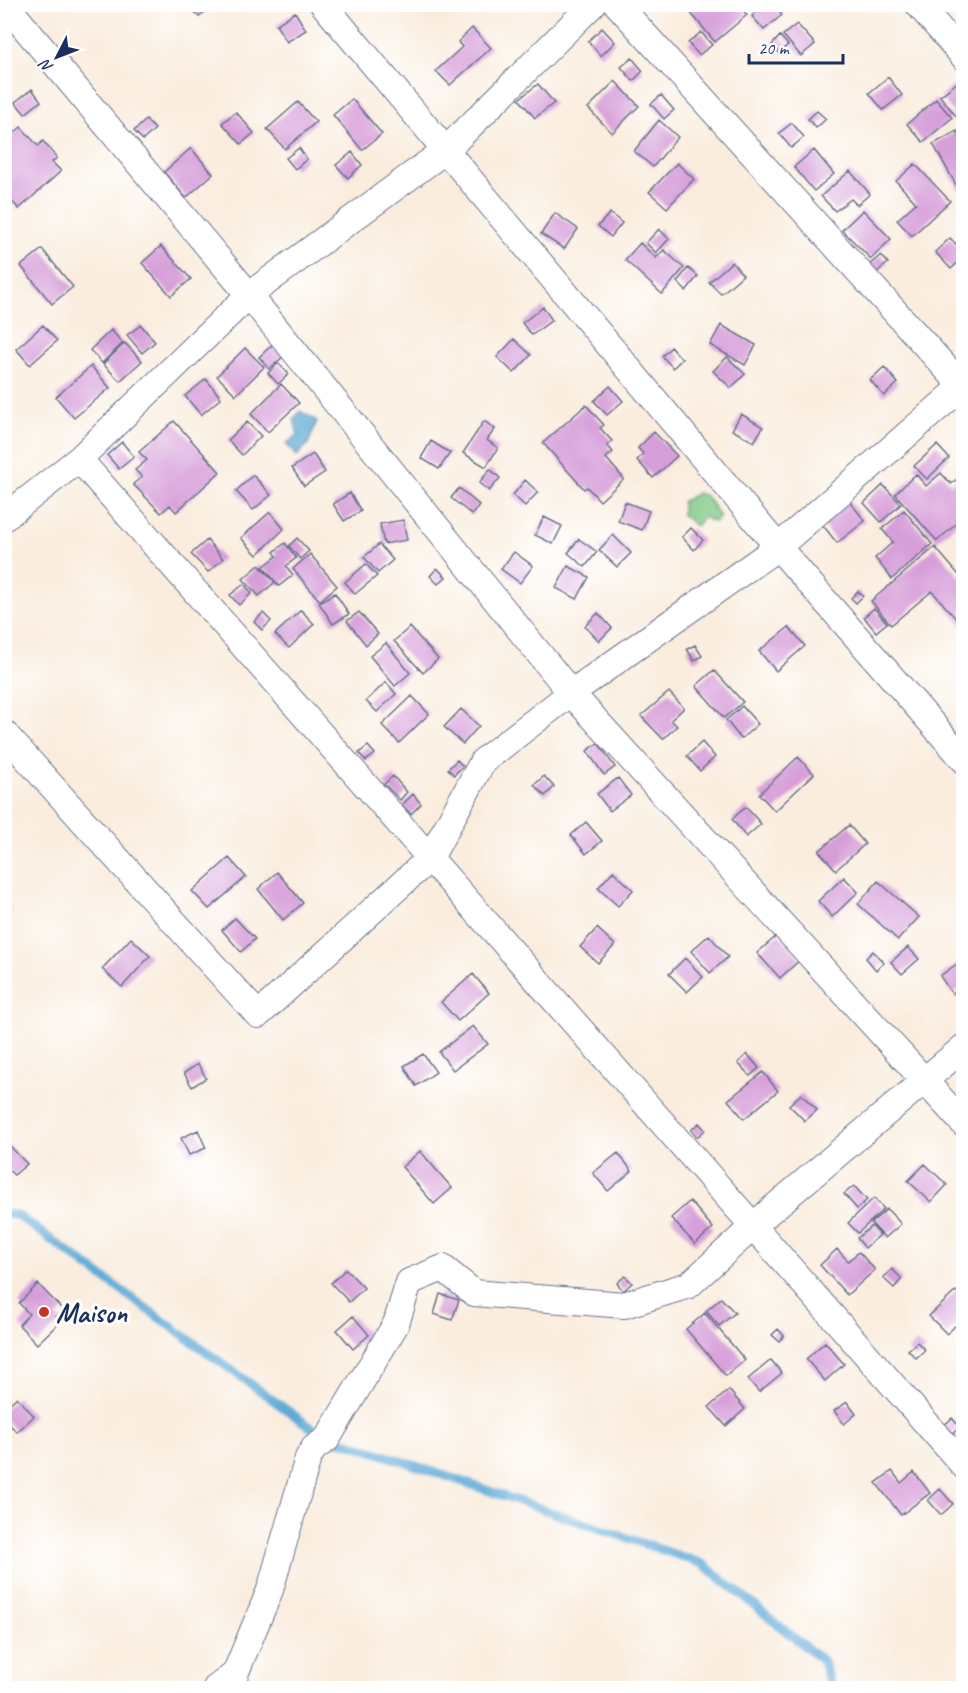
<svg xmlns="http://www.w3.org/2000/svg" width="968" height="1693" font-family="Caveat,sans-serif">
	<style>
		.green { fill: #81cb88; stroke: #4e7d73; stroke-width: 1.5 }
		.water { fill: #5fabd8; stroke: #3d6d9b; stroke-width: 1.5 }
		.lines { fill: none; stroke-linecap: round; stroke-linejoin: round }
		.stream { stroke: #5fabd8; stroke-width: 9 }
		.building { fill: #d79fda }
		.minor-casing { stroke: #69728b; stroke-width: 28 }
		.minor { stroke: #fff; stroke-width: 26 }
		.poi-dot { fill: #c8321e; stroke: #fff; stroke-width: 2 }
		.labels { text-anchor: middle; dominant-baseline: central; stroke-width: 6; stroke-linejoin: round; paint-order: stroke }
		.poi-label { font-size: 28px; font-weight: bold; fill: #1b2f5e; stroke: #fff; text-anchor: start }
	</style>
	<rect width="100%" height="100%" fill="#fff"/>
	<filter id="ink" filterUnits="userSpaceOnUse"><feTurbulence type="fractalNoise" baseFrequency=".0167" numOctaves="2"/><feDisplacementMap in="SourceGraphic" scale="12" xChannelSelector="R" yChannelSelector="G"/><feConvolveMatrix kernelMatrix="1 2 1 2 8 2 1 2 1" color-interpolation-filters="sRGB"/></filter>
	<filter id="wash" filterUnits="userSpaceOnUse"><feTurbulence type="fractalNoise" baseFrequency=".008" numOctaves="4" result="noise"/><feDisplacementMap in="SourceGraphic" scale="24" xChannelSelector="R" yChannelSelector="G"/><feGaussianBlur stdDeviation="1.35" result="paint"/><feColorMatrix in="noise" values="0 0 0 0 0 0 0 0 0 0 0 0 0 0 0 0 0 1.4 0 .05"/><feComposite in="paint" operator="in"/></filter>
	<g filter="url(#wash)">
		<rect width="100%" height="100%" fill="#faedde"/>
		<path class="green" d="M697 493 706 496 720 517 714 522 704 517 696 526 682 515V502Z"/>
		<path class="water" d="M300 411 317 421 308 444 297 456 286 444 298 435 294 419Z"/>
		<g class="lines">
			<path class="stream" d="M4 1214 17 1215 327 1439 349 1443 703 1564 823 1661 831 1688"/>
		</g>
		<g id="blocks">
			<path class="building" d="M188 4H213L199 17Z
				M766 4H773L782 15 764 30 752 16Z
				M698 5H738L747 15 715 42 690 12Z
				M295 12 306 30 287 42 276 25Z
				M797 24 815 44 801 56 783 35Z
				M472 28 491 48 450 85 436 71 462 47 458 42Z
				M602 28 615 42 601 56 588 41Z
				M701 32 712 45 699 55 688 43Z
				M780 36 788 45 779 53 772 45Z
				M632 58 643 71 633 81 621 67Z
				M888 77 902 95 883 110 869 93Z
				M962 79 964 81V126L940 96Z
				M615 81 639 106 612 133 588 108Z
				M538 84 554 103 535 118 519 99Z
				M32 89 41 101 25 114 15 102Z
				M661 95 674 110 664 119 651 104Z
				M352 99 382 134 362 150 333 115Z
				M936 99 952 118 923 142 907 124Z
				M298 102 316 122 285 149 267 129Z
				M817 111 826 119 816 128 808 119Z
				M236 112 254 133 241 144 222 123Z
				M146 120 155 129 143 140 134 131Z
				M659 120 678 137 653 167 634 151Z
				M792 123 804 137 791 148 779 133Z
				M21 127 38 146 43 141 57 158 52 162 61 171 19 209 4 193V142Z
				M957 131 964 143V188L959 190 933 144Z
				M191 148 213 174 186 198 164 172Z
				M299 148 307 159 295 169 286 158Z
				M814 150 834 174 814 191 794 167Z
				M352 152 362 165 348 178 336 165Z
				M677 163 694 179 667 208 649 192Z
				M915 164 950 201 912 236 897 220 916 203 896 181Z
				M850 171 870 194 857 205 851 199 835 211 821 196Z
				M863 210 891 239 871 259 842 230Z
				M555 213 578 229 564 249 541 234Z
				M610 213 622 223 611 237 598 226Z
				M659 229 669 239 656 253 646 243Z
				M950 238 964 252V257L951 269 935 252Z
				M640 243 656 258 664 250 684 268 662 294 625 260Z
				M161 246 191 279 171 296 142 263Z
				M42 249 73 287 52 304 21 266Z
				M881 255 888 263 876 273 869 265Z
				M732 262 743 275 721 294 709 282Z
				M688 268 698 276 686 291 677 282Z
				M543 307 552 320 532 335 522 323Z
				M43 325 57 341 30 365 16 349Z
				M141 325 155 342 142 353 127 335Z
				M721 325 756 345 745 365 710 345Z
				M111 330 123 343 102 363 90 350Z
				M514 339 531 355 514 373 497 357Z
				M125 343 142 361 120 381 103 364Z
				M273 344 284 356 269 369 259 357Z
				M671 347 682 359 673 368 662 356Z
				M245 348 264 367 236 395 217 376Z
				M727 357 745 374 731 388 713 371Z
				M278 363 289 374 278 384 268 373Z
				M91 366 110 388 74 418 56 397Z
				M884 367 898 383 884 396 870 380Z
				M206 379 221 398 201 415 185 396Z
				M281 384 299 403 268 432 251 414Z
				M610 386 623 401 607 415 594 401Z
				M586 405 604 425 600 428 612 441 607 445 613 452 606 458 624 479 600 501 587 487 584 489 543 443Z
				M741 414 763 427 754 442 732 430Z
				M174 421 220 472 176 512 170 505 161 513 133 484 142 477 135 470 147 460 139 452Z
				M484 421 495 429 487 440 498 448 486 467 463 453Z
				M247 422 261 436 242 455 228 440Z
				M654 432 677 456 653 478 637 460 643 454 638 448Z
				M431 441 450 453 439 469 421 458Z
				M122 442 134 457 119 469 107 455Z
				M937 445 949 458 927 479 914 466Z
				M964 449V463L957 455Z
				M313 454 325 472 304 486 292 468Z
				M490 469 500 478 489 491 479 483Z
				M941 473 951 484 964 473V517L937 541 895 494 916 474 926 486Z
				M253 475 271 495 253 510 236 491Z
				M525 480 538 492 525 506 513 495Z
				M883 485 901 504 881 522 864 503Z
				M459 488 479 505 472 515 451 498Z
				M350 493 361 511 344 521 333 504Z
				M846 497 865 521 837 543 818 519Z
				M625 502 649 511 642 530 618 521Z
				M904 510 932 544 892 579 875 558 893 542 882 529Z
				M270 512 284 529 257 555 241 538Z
				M544 517 562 526 553 544 535 535Z
				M403 520 407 540 384 544 380 524Z
				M691 528 703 540 694 550 682 537Z
				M613 535 631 553 617 567 599 550Z
				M297 538 309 551 300 559 289 546Z
				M579 539 597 552 585 567 568 553Z
				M207 540 223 559 208 572 191 554Z
				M285 543 296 558 286 566 293 575 279 586 263 567 277 556 274 552Z
				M379 544 393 560 378 573 364 557Z
				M935 547 964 581V628L932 591 891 625 871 601Z
				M514 552 533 566 520 583 501 569Z
				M310 554 337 586 320 601 293 569Z
				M366 564 377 576 355 594 345 582Z
				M259 565 275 582 259 596 243 579Z
				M568 566 589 577 577 599 556 588Z
				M437 568 446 577 438 584 430 576Z
				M244 584 252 593 239 605 230 595Z
				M858 591 863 596 856 603 851 598Z
				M335 593 349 614 333 624 319 603Z
				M874 608 887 623 876 632 864 617Z
				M301 610 314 624 289 648 275 634Z
				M359 612 378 634 366 645 347 621Z
				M263 613 271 621 262 630 254 622Z
				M598 613 612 628 599 641 585 626Z
				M410 627 438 659 423 673 394 641Z
				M789 627 805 646 776 671 759 651Z
				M386 643 410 673 395 686 370 656Z
				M695 645 702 656 694 661 687 649Z
				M714 670 743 702 724 718 696 686Z
				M386 682 396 694 377 712 366 701Z
				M669 692 684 708 671 720 677 726 663 739 641 716Z
				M412 696 429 714 399 743 382 725Z
				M742 706 758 724 741 739 726 720Z
				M461 709 479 726 463 744 444 727Z
				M702 742 715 757 700 771 687 756Z
				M598 743 615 767 604 775 587 751Z
				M368 746 375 754 366 761 359 753Z
				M798 757 814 774 775 811 759 794Z
				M457 760 463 766 454 775 448 769Z
				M393 776 407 792 400 800 384 784Z
				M544 776 554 787 545 796 534 785Z
				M618 778 631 795 610 811 597 794Z
				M413 794 421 804 411 814 402 805Z
				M746 807 761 824 746 837 732 819Z
				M586 822 602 841 586 854 571 835Z
				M849 825 865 844 836 870 819 851Z
				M229 858 246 877 209 909 192 891Z
				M613 871 633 890 618 906 598 888Z
				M277 872 303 903 283 920 258 889Z
				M844 877 858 892 832 917 818 901Z
				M878 881 919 917 898 940 858 904Z
				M4 903 11 910 4 916Z
				M235 918 255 939 241 952 222 930Z
				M597 928 615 945 598 963 580 947Z
				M779 934 801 959 780 978 757 953Z
				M709 935 728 957 710 973 691 951Z
				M131 938 150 956 122 987 102 969Z
				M908 947 919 959 902 974 891 962Z
				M873 951 884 963 876 970 866 958Z
				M685 958 703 977 687 992 669 974Z
				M961 961 964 986 952 994 940 976Z
				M473 974 489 993 458 1021 441 1002Z
				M473 1026 488 1044 453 1070 439 1052Z
				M423 1054 436 1072 416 1086 404 1066Z
				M747 1054 759 1068 750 1076 738 1063Z
				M198 1064 206 1078 192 1087 184 1073Z
				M763 1072 778 1091 744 1119 728 1100Z
				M801 1094 817 1110 805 1121 789 1105Z
				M699 1123 705 1130 697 1137 691 1130Z
				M198 1130 206 1148 189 1155 181 1138Z
				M8 1144 27 1164 14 1175 4 1166V1148Z
				M420 1151 452 1188 434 1204 402 1167Z
				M618 1153 632 1171 608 1191 593 1173Z
				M925 1164 947 1185 931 1202 908 1181Z
				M854 1186 867 1200 857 1209 844 1194Z
				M874 1198 884 1209 858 1233 848 1223Z
				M690 1201 713 1228 695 1244 671 1218Z
				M887 1209 901 1224 885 1238 871 1223Z
				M872 1226 880 1235 865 1248 857 1238Z
				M837 1249 848 1261 859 1252 875 1270 847 1295 820 1265Z
				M346 1269 364 1288 349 1302 331 1283Z
				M892 1269 902 1279 894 1288 883 1278Z
				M625 1276 632 1283 623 1291 617 1283Z
				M38 1284 63 1310 56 1317 61 1321 37 1344 19 1325 29 1314 19 1303Z
				M956 1291 964 1298V1317L947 1334 929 1316Z
				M440 1294 459 1300 452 1320 434 1314Z
				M721 1298 735 1313 719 1326 706 1311Z
				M705 1313 745 1360 726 1376 686 1329Z
				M353 1316 369 1335 353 1349 337 1330Z
				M778 1329 784 1336 779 1341 772 1335Z
				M825 1342 844 1364 825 1381 806 1359Z
				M917 1342 925 1350 916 1358 908 1350Z
				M771 1360 782 1373 759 1392 748 1379Z
				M729 1390 745 1409 726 1426 709 1407Z
				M17 1397 34 1416 17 1432 4 1419V1409Z
				M847 1402 856 1414 844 1424 834 1411Z
				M952 1418 960 1427 948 1438 940 1429Z
				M892 1471 901 1483 914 1472 930 1493 901 1515 876 1483Z
				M940 1489 953 1504 941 1515 928 1500Z"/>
		</g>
	</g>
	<g filter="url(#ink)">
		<use href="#blocks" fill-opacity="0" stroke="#69728b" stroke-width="1.5"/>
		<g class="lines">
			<g class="minor-casing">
				<path id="minor" d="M5 4 249 295 571 693 964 1124
					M323 4 778 547 964 760
					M617 4 964 388
					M918 4 964 57
					M79 459 964 1466
					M4 518 79 459 249 295 447 149 593 4
					M4 733 258 1015 430 858 483 761 571 693 778 547 964 385
					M216 1688 235 1674 270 1590 308 1458 314 1448 327 1439 396 1324 409 1282 443 1268 474 1293 624 1305 689 1285 770 1211 964 1047"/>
			</g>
			<use href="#minor" class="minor"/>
		</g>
	</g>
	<circle class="poi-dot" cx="44" cy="1312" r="6"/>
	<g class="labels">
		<g class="poi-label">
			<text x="56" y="1312">Maison</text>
		</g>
	</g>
	<rect width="968" height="1693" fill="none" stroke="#fff" stroke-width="24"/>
	<g transform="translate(57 57) rotate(228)" stroke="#ffffff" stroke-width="4.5" paint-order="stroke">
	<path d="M0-4.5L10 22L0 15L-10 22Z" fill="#1b2f5e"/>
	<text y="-9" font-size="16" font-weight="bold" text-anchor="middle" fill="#1b2f5e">N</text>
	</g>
	<path d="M749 54v9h94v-9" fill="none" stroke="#1b2f5e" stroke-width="3"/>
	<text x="758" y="54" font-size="18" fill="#1b2f5e" stroke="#ffffff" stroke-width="4.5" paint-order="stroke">20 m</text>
</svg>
